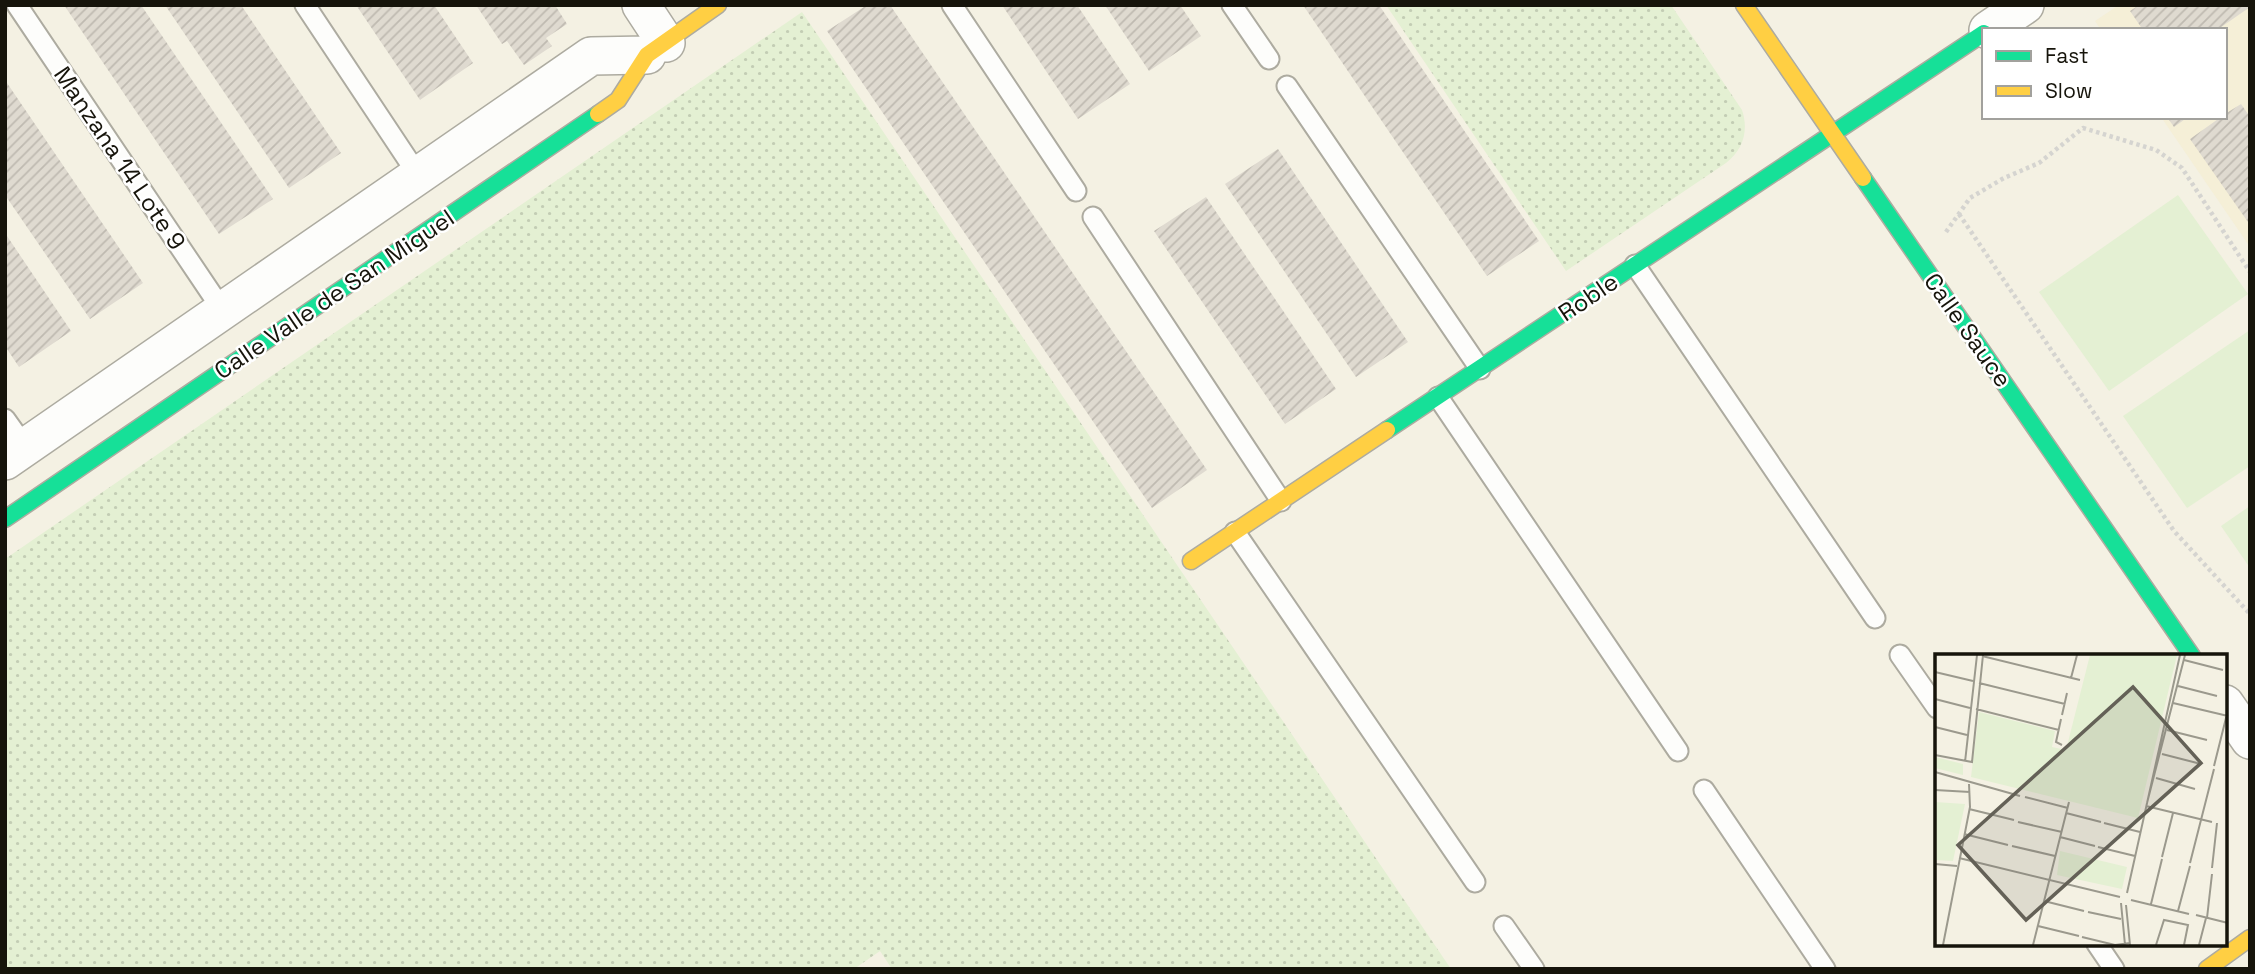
<svg xmlns="http://www.w3.org/2000/svg" width="2255" height="974" font-family="'Space Grotesk',sans-serif">
	<style>
		.built { fill: #f5efd7 }
		.green { fill: url(#green-dots) }
		.pitch { fill: #e4f0d3 }
		.building { fill: url(#building-hatch) }
		.lines { fill: none; stroke-linecap: round; stroke-linejoin: round }
		.lane-casing { stroke: #adaba0; stroke-width: 23 }
		.street-casing { stroke: #adaba0; stroke-width: 40 }
		.fast-casing { stroke: #adaba0; stroke-width: 19 }
		.slow-casing { stroke: #adaba0; stroke-width: 19 }
		.path { stroke: #d5d4d0; stroke-width: 4.5; stroke-dasharray: 3.5 3.5; stroke-linecap: butt }
		.lane { stroke: #fdfdfb; stroke-width: 19 }
		.street { stroke: #fdfdfb; stroke-width: 37 }
		.fast { stroke: #16e098; stroke-width: 16 }
		.slow { stroke: #ffcf43; stroke-width: 16 }
		.labels { text-anchor: middle; dominant-baseline: central; stroke-width: 5; stroke-linejoin: round; paint-order: stroke }
		.street-label { font-size: 24px; fill: #16140b; stroke: #fff }
		.inset-road { fill: none; stroke: #9b998d; stroke-width: 2 }
		.view { fill: #646157; fill-opacity: 0.15; stroke: #646157; stroke-width: 3.5 }
		.inset-edge { fill: none; stroke: #16140b; stroke-width: 3.5 }
	</style>
	<defs>
		<pattern id="green-dots" width="8" height="8" patternUnits="userSpaceOnUse" patternTransform="scale(1.75)"><rect width="8" height="8" fill="#e4f0d3"/><path d="M2 2h.1M6 6h.1" fill="none" stroke="#c3cdb4" stroke-width="1.8" stroke-linecap="round"/></pattern>
		<pattern id="building-hatch" width="6" height="6" patternUnits="userSpaceOnUse" patternTransform="scale(1.75)"><rect width="6" height="6" fill="#dfdad0"/><path d="M-1 1l2-2M0 6l6-6M5 7l2-2" fill="none" stroke="#bfbab1"/></pattern>
	</defs>
	<rect width="100%" height="100%" fill="#f4f1e3"/>
	<path class="built" d="M2119 5H2250V247L2161 117H2225V30H2101L2095 21Z"/>
	<path class="green" d="M1386 5H1671L1742 110C1749 131 1743 150 1726 163L1566 271Z
		M802 12 1451 969H892L880 951 854 969H5V559Z"/>
	<path class="pitch" d="M2178 195 2248 294 2109 391 2039 292Z
		M2250 330V466L2187 508 2123 416Z
		M2250 506V568L2221 526Z"/>
	<path class="building" d="M64 5H141L273 199 219 234Z
		M165 5H241L341 153 289 188Z
		M356 5H434L473 63 420 100Z
		M476 5H555L567 24 546 38 552 46 524 65 507 41 502 44Z
		M867 5H890L1207 470 1152 508 827 31Z
		M1002 5H1077L1130 84 1078 119Z
		M1105 5H1180L1201 36 1149 71Z
		M1303 5H1379L1539 241 1487 276Z
		M2139 5H2250V7L2217 30H2143L2130 11Z
		M5 80 143 283 90 319 5 195Z
		M2241 104 2250 117V225L2190 139 2221 117H2225V114Z
		M2167 117H2188L2174 127Z
		M1278 149 1408 342 1356 377 1225 184Z
		M1206 197 1336 389 1285 424 1154 231Z
		M5 233 71 331 19 367 5 346Z"/>
	<g class="lines">
		<g class="lane-casing">
			<path id="lane" d="M17 5 223 311
				M305 5 418 175
				M952 5 1076 191
				M1232 5 1269 59
				M1287 86 1480 369
				M1093 217 1281 501
				M1635 265 1875 618
				M1438 397 1678 751
				M5 419 25 447
				M1235 532 1475 882
				M1900 655 1937 708
				M1704 790 1825 969
				M1504 926 1534 969
				M2097 944 2114 969"/>
		</g>
		<g class="street-casing">
			<path id="street" d="M641 5 666 43
				M1988 30 2025 5
				M5 461 591 56 647 55
				M2225 704 2250 740"/>
		</g>
		<g class="fast-casing">
			<path id="fast" d="M1863 178 2192 656
				M1387 430 1984 33
				M5 519 598 114"/>
		</g>
		<g class="slow-casing">
			<path id="slow" d="M1744 5 1863 178
				M598 114 618 100 647 55 718 5
				M1191 561 1387 430
				M2207 969 2250 938"/>
		</g>
		<path class="path" d="M1959 214 2174 531 2250 614
			M1946 232 1970 198 2004 178 2039 163 2083 128 2156 150 2182 168 2250 272"/>
		<use href="#lane" class="lane"/>
		<use href="#street" class="street"/>
		<use href="#fast" class="fast"/>
		<use href="#slow" class="slow"/>
	</g>
	<g class="labels">
		<g class="street-label">
			<text transform="translate(120 158) rotate(56)">Manzana 14 Lote 9</text>
			<text transform="translate(334 294) rotate(-34)">Calle Valle de San Miguel</text>
			<text transform="translate(1588 297) rotate(-34)">Roble</text>
			<text transform="translate(1968 330) rotate(55)">Calle Sauce</text>
		</g>
	</g>
	<g transform="translate(1935 654)">
		<rect width="292" height="292" fill="#f4f1e3"/>
		<path d="M155 1H242L203 164 36 123 44 58 120 77 117 93 131 96ZM0 103 28 110V121L0 114ZM0 148 30 150 18 207 0 206ZM125 197 192 213 187 235 122 221Z" fill="#e4f0d3"/>
		<path class="inset-road" d="M47 2 145 26M249 6 288 16M0 18 38 27M136 24 142 1M44 29 130 50M243 32 282 42M0 45 35 54M238 49 293 62M41 55 124 76M127 61 132 39M126 65 121 88 127 91M0 73 32 81M232 76 272 86M227 100 266 110M0 101 37 108 48 1M30 108 42 1M279 112 292 60M0 118 85 142M221 124 260 135M0 136 35 138M90 143 133 154M212 149 250 1M211 152 277 168M34 155 79 166M131 159 166 168M83 168 127 178M169 169 205 178M29 180 73 191M125 183 160 192M77 192 120 202M163 193 200 202M227 203 238 159M24 204 185 243M255 209 279 115M0 210 22 212M277 214 282 169M192 239 245 1M196 246 254 260M109 247 149 257M186 249 190 291M216 250 227 205M191 251 195 291M243 257 255 212M153 258 186 265M261 261 293 269M272 264 277 220M103 272 144 282M147 283 180 291 195 289M8 291 35 153 34 130M98 291 134 148M221 291 229 266 253 271 249 291M264 291 271 264"/>
		<path class="view" d="M198 33 266 109 91 266 23 191Z"/>
		<rect width="292" height="292" class="inset-edge"/>
	</g>
	<rect width="2255" height="974" fill="none" stroke="#16140b" stroke-width="14"/>
	<rect x="1982" y="28" width="245" height="91" fill="#ffffff" stroke="#a2a19d" stroke-width="2"/>
	<rect x="1996" y="51" width="35" height="10" fill="#16e098" stroke="#a2a19d" stroke-width="2"/>
	<text x="2045" y="63" font-size="21" fill="#16140b">Fast</text>
	<rect x="1996" y="86" width="35" height="10" fill="#ffcf43" stroke="#a2a19d" stroke-width="2"/>
	<text x="2045" y="98" font-size="21" fill="#16140b">Slow</text>
</svg>
